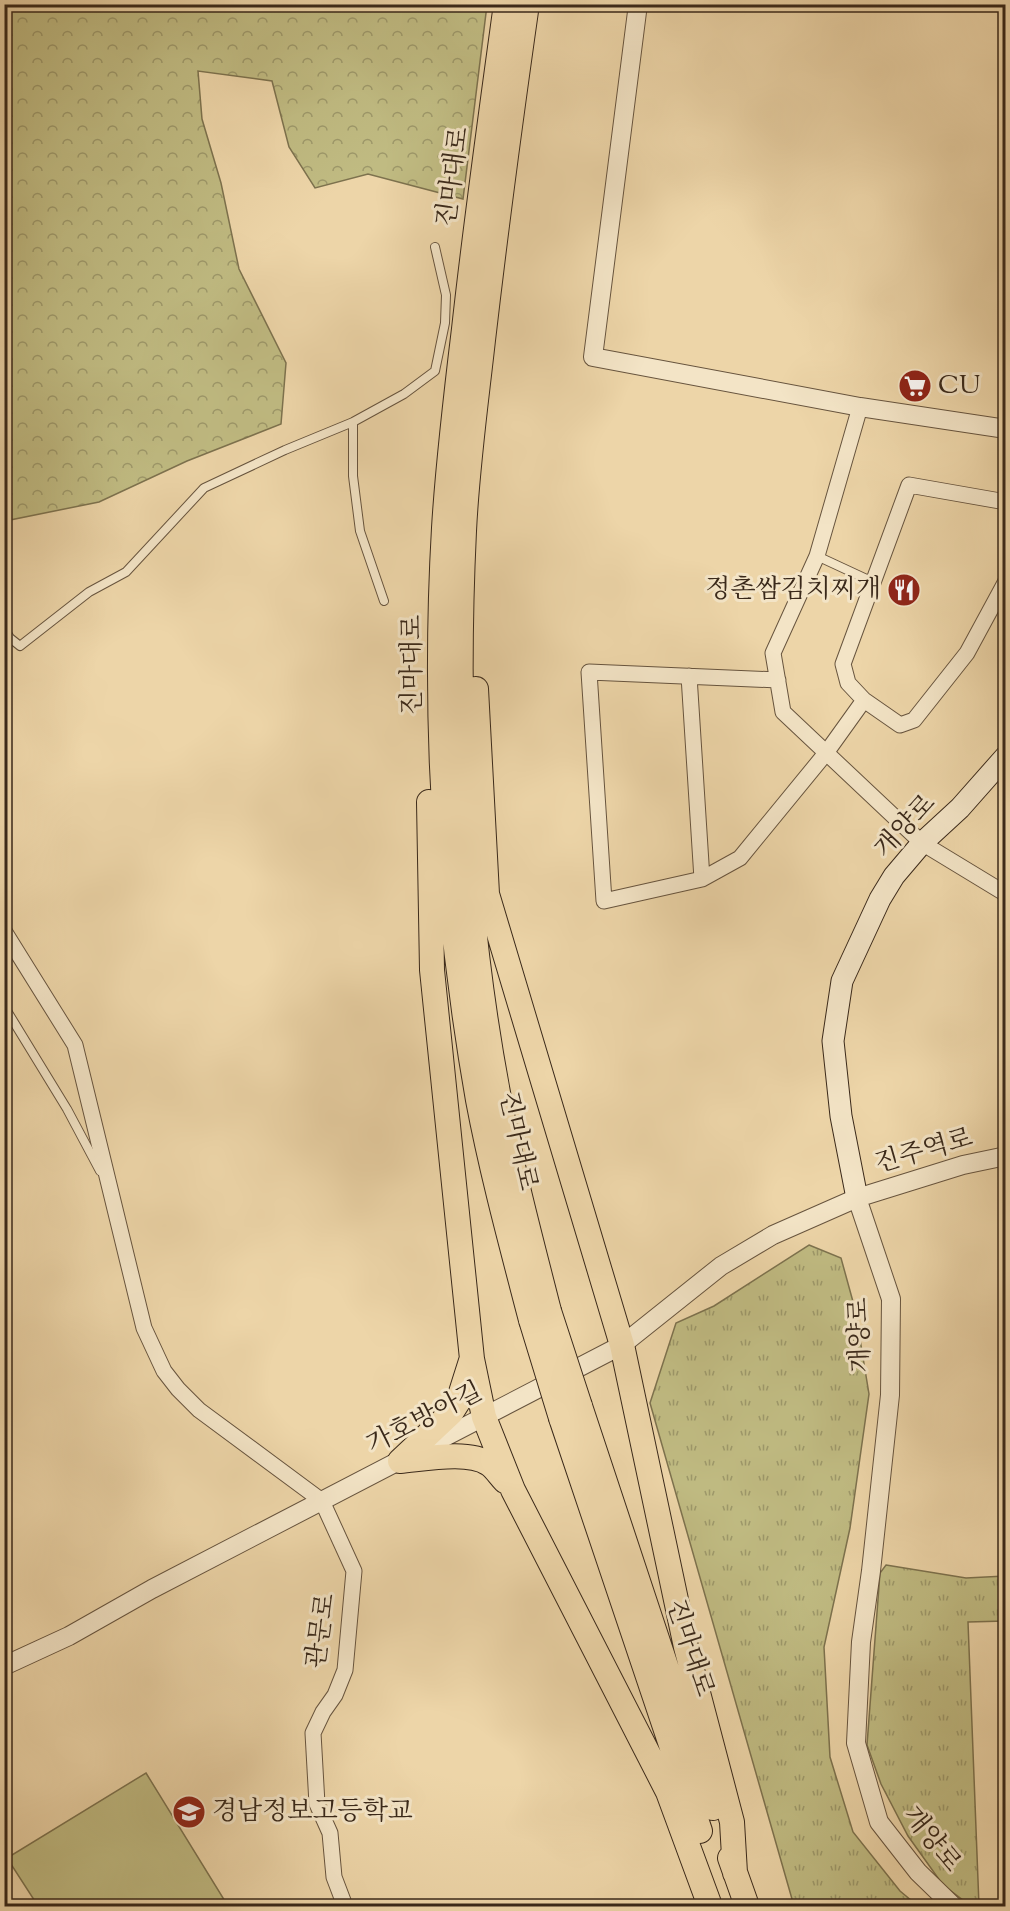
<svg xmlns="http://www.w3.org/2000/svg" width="1010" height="1911" font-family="'Sorts Mill Goudy','Noto Serif KR',serif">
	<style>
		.grass { fill: url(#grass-tufts); stroke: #7d724e; stroke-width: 1.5 }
		.forest { fill: url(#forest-crowns); stroke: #7d724e; stroke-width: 1.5 }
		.pitch { fill: #c0bb82; stroke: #7d724e; stroke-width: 1.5 }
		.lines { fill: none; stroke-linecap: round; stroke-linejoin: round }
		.service-casing { stroke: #67543e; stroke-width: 10 }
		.minor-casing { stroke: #67543e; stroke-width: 17 }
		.tertiary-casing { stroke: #67543e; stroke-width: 20 }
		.secondary-casing { stroke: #3a291a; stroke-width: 23 }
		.trunk-casing { stroke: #3a291a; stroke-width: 26 }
		.service { stroke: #f3e4c6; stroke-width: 8 }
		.minor { stroke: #f3e4c6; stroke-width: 15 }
		.tertiary { stroke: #f3e4c6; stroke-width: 18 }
		.secondary { stroke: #f3e4c6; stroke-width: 21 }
		.trunk { stroke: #edd5a8; stroke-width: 24 }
		.trunk-bridge-casing { stroke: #3a291a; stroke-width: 26; stroke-linecap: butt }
		.trunk-bridge { stroke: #edd5a8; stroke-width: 24 }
		.labels { text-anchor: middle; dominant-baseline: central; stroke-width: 6; stroke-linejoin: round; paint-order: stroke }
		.street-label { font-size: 26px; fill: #3a291a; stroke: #f3e4c6 }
		.poi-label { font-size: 26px; fill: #3a291a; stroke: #f3e4c6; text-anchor: start }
	</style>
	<defs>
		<pattern id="grass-tufts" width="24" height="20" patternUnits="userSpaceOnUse" patternTransform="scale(1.5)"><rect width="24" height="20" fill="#c0bb82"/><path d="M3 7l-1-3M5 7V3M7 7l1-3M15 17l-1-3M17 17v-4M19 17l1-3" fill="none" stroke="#9d986a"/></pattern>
		<pattern id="forest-crowns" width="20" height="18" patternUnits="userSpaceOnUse" patternTransform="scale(1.5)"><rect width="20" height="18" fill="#c0bb82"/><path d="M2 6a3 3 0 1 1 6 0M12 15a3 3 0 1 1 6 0" fill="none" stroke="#9d986a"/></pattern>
	</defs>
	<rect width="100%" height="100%" fill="#edd5a8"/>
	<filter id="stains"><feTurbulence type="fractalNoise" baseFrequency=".00333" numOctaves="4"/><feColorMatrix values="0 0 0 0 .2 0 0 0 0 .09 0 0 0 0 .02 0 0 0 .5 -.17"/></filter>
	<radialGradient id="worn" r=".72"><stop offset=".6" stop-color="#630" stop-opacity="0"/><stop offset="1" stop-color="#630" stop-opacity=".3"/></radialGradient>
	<path class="grass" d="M809 1245 841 1258 855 1309 869 1394 850 1528 824 1647 830 1757 853 1832 900 1891 918 1906H794L650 1403 676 1323 714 1306Z
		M886 1565 966 1578 1005 1576V1621L968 1622 979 1906H971L943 1885 908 1836 881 1784 867 1745 880 1573Z"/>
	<path class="forest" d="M5 4 487 5 463 199 368 174 315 188 289 147 272 81 198 71 202 119 221 183 239 269 286 363 281 424 187 461 99 502 5 521Z"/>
	<path class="pitch" d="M146 1773 228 1906H38L7 1858Z"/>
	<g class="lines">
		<g class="service-casing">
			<path id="service" d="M353 422V476L360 531 384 601
				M817 556 873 582
				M4 628 10 638 20 646 89 592 126 572 204 488 285 450 353 422 404 394 435 371 445 323 446 295 435 247
				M4 1006 67 1109 100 1171"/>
		</g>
		<g class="minor-casing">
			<path id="minor" d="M860 407 817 556 773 653 783 712 922 843 1006 894
				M1006 502 909 485 843 664 848 683 864 700 900 725 914 720 967 653 1006 581
				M689 676 702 879
				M778 680 589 672 604 901 702 879 740 858 826 753 864 700
				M4 931 75 1045 144 1328 164 1371 178 1389 199 1410 322 1501 354 1571 345 1670 335 1695 323 1712 313 1733 317 1804 330 1833 334 1877 345 1906"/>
		</g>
		<g class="tertiary-casing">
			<path id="tertiary" d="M638 4 593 357 860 407 1006 429
				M857 1198 891 1299 890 1395 871 1571 861 1642 856 1743 879 1822 918 1872 953 1906
				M4 1666 69 1636 152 1589 622 1345 721 1266 773 1235 857 1198 963 1165 1006 1156"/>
		</g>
		<g class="secondary-casing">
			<path id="secondary" d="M857 1198 841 1116 833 1041 842 981 880 899 894 876 922 843 960 808 1006 756"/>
		</g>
		<g class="trunk-casing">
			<path id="trunk" d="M506 4C491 113 476 220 464 329 456 395 448 461 444 528 433 718 445 912 478 1100 492 1174 512 1247 531 1320
				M527 4C511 116 496 228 483 340 476 403 467 467 464 531 455 718 464 914 499 1098 512 1170 531 1240 549 1311
				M476 689 487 894 622 1345 686 1647 732 1822 735 1873
				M429 802 432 970 472 1359 484 1417 513 1490 668 1792 710 1906
				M471 1361 458 1402 451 1413 400 1461C424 1459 469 1450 489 1464 495 1468 500 1476 505 1481
				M580 1406 713 1808
				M561 1418 700 1831
				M730 1858 747 1906"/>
		</g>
		<use href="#service" class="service"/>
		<use href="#minor" class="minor"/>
		<use href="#tertiary" class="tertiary"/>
		<use href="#secondary" class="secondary"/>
		<use href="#trunk" class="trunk"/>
		<g class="trunk-bridge-casing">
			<path id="trunk-bridge" d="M549 1311 580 1406
				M531 1320 561 1418"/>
		</g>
		<use href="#trunk-bridge" class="trunk-bridge"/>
	</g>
	<defs>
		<g id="supermarket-disc" transform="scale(1.725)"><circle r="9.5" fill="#8f2418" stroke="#f3e4c6"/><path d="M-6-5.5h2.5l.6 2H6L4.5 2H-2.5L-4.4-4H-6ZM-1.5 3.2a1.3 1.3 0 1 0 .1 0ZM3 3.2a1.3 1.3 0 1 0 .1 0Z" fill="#fff"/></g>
		<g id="restaurant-disc" transform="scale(1.725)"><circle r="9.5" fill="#8f2418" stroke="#f3e4c6"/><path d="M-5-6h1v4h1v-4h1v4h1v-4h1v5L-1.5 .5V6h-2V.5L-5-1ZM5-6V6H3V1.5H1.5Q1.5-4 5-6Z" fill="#fff"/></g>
		<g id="school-disc" transform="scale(1.725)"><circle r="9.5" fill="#8f2418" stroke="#f3e4c6"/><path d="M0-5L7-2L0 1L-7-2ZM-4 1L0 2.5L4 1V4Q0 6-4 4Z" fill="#fff"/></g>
	</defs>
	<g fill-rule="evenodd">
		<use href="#supermarket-disc" x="915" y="386"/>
		<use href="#restaurant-disc" x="904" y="590"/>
		<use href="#school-disc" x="189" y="1812"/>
	</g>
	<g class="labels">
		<g class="street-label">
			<text transform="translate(454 177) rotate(-82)">진마대로</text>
			<text transform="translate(413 665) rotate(-90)">진마대로</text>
			<text transform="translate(906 827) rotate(-47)">개양로</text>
			<text transform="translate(517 1141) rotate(78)">진마대로</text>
			<text transform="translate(924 1152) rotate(-16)">진주역로</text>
			<text transform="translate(861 1335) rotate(-92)">개양로</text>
			<text transform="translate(425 1419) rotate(-27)">가호방아길</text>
			<text transform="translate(322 1631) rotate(-82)">관문로</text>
			<text transform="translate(689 1648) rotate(72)">진마대로</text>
			<text transform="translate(931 1840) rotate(51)">개양로</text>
		</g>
		<g class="poi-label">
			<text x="938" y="386">CU</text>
			<text x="881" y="590" text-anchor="end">정촌쌈김치찌개</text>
			<text x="212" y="1812">경남정보고등학교</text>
		</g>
	</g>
	<rect width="1010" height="1911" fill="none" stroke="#edd5a8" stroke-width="24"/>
	<rect x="6" y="6" width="998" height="1899" fill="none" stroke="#3a291a" stroke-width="3"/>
	<rect x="12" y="12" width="986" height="1887" fill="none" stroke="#3a291a" stroke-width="1.5"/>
	<rect width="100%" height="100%" filter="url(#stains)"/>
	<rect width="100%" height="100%" fill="url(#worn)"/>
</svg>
